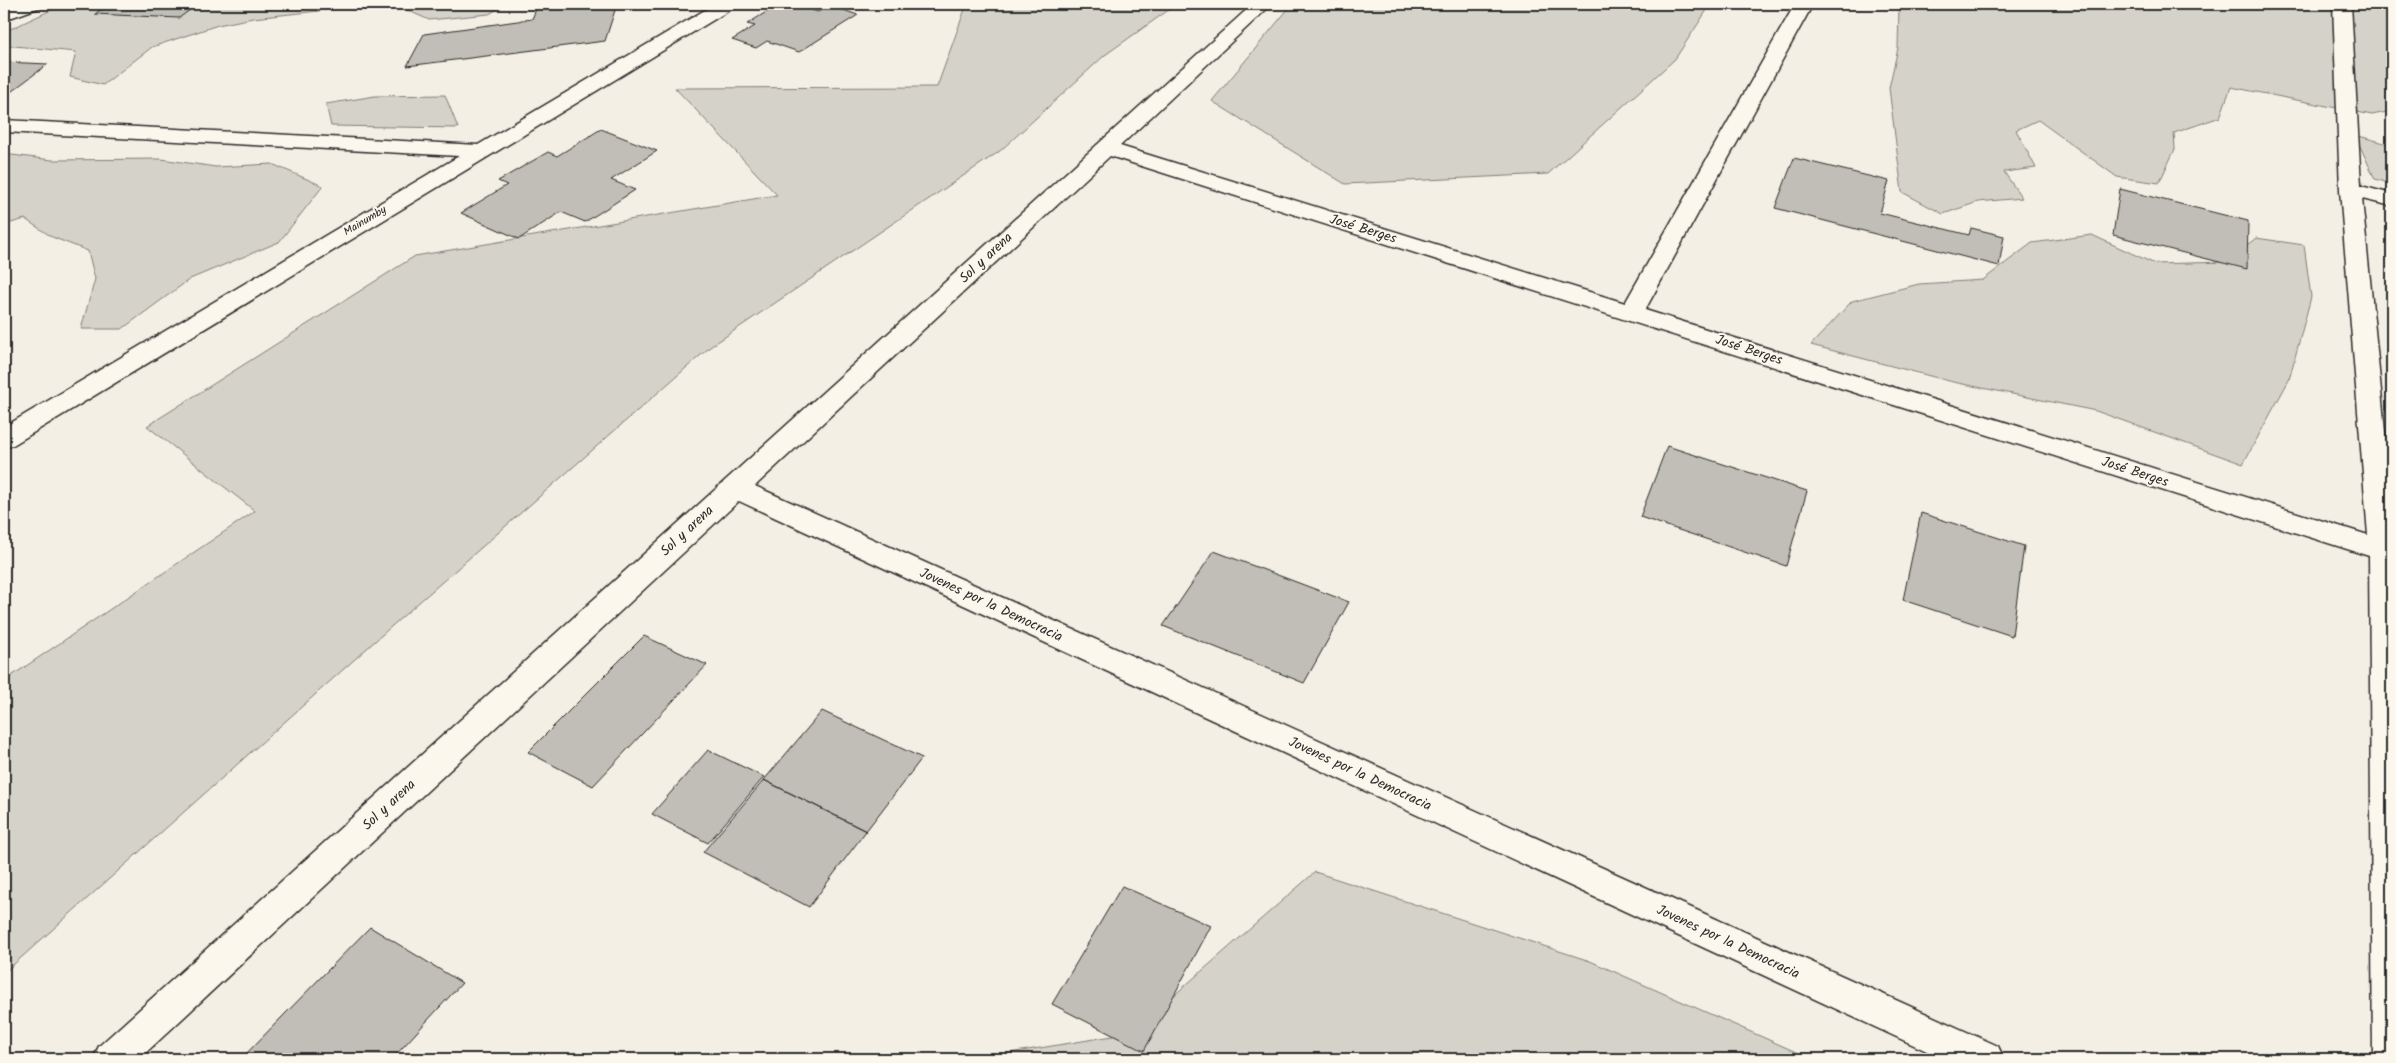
<svg xmlns="http://www.w3.org/2000/svg" width="2396" height="1063" font-family="Kalam,sans-serif">
	<style>
		.green { fill: #d5d2c9; stroke: #807e7a }
		.building { fill: #c0beb6; stroke: #2b2b2b }
		.lines { fill: none; stroke-linecap: round; stroke-linejoin: round }
		.minor-casing { stroke: #2b2b2b; stroke-width: 3 }
		.minor { fill: #fbf7ec; fill-rule: evenodd }
		.labels { text-anchor: middle; dominant-baseline: central; stroke-width: 4; stroke-linejoin: round; paint-order: stroke }
		.far-street-label { font-size: 11px; fill: #2b2b2b; stroke: #fbf7ec }
		.street-label { font-size: 14px; fill: #2b2b2b; stroke: #fbf7ec }
	</style>
	<rect width="100%" height="100%" fill="#f3efe4"/>
	<filter id="ink" filterUnits="userSpaceOnUse"><feTurbulence type="fractalNoise" baseFrequency=".02" numOctaves="2"/><feDisplacementMap in="SourceGraphic" scale="10" xChannelSelector="R" yChannelSelector="G"/><feConvolveMatrix kernelMatrix="1 2 1 2 8 2 1 2 1" color-interpolation-filters="sRGB"/></filter>
	<g filter="url(#ink)">
		<path class="green" d="M64 4H325L319 11 253 18 218 25 152 47 103 85 70 77 76 52 4 45V32Z
			M401 4H507L489 14 429 20 400 7Z
			M952 4H1177L1105 55 1000 151 710 347 393 625 4 973V681L255 511 147 426 415 256 777 195 675 88 937 87 965 9Z
			M1295 4H1711L1675 59 1548 174 1345 184 1212 101 1289 8Z
			M1884 4H2392V111L2372 115 2231 87 2220 117 2174 133 2175 149 2159 183 2117 177 2038 120 2016 130 2036 168 2004 172 2022 198 1978 202 1943 214 1902 192 1889 88 1898 48 1899 8Z
			M445 95 458 128 331 126 326 104 375 96Z
			M2355 135 2392 145V184L2375 179Z
			M4 154 52 160 161 159 216 167 272 164 323 186 279 242 190 279 122 329H81L95 279 88 251 52 237 25 219 4 225Z
			M2092 235 2155 264 2225 262 2256 238 2304 245 2311 297 2289 380 2243 464 2096 411 1953 382 1811 345 1852 301 1919 284 1983 280 2032 243Z
			M1315 872 1590 961 1812 1059H973L1131 1033Z"/>
		<path class="building" d="M109 4H198L179 18 95 14Z
			M538 4H617L605 41 407 66 424 34 532 19Z
			M793 4 818 12 828 5 858 15 799 52 767 41 756 48 732 40 755 26 747 24 773 8 781 11Z
			M4 62 48 64 4 97Z
			M601 129 657 151 611 180 635 190 585 222 561 212 519 239 461 213 507 185 498 181 548 152 557 156Z
			M1794 158 1889 181 1880 213 1969 235 1971 228 2004 236 1999 266 1775 208Z
			M2120 189 2248 221 2247 269 2113 235Z
			M1667 446 1807 491 1786 566 1640 517Z
			M1921 513 2024 546 2012 636 1903 600Z
			M1214 551 1349 602 1304 683 1163 626Z
			M644 636 707 665 593 786 528 752Z
			M822 711 922 758 866 831 764 780Z
			M708 750 764 777 708 843 652 814Z
			M764 780 866 831 809 907 703 852Z
			M1122 886 1211 926 1144 1051 1052 1004Z
			M370 927 462 983 392 1059H241Z"/>
		<g class="lines">
			<g class="minor-casing">
				<path id="minor" d="M17 4H41L38 8 4 20V9Z
					M715 4H736L733 8 13 445 4 448V427L459 156 4 132V120L478 145Z
					M1253 4H1272L1120 146 1625 303 1795 4H1813L1645 310 2368 535 2340 190 2333 4H2351L2361 186 2392 194V206L2362 199 2392 502V1059H2373L2369 556 1110 156 755 486 1998 1046 2004 1059H1944L739 501 139 1059H93L99 1046Z"/>
			</g>
			<use href="#minor" class="minor"/>
		</g>
	</g>
	<g class="labels">
		<g class="far-street-label">
			<text transform="translate(365 221) rotate(-31)">Mainumby</text>
		</g>
		<g class="street-label">
			<text transform="translate(1363 229) rotate(17)">José Berges</text>
			<text transform="translate(986 258) rotate(-43)">Sol y arena</text>
			<text transform="translate(1749 350) rotate(18)">José Berges</text>
			<text transform="translate(2135 472) rotate(18)">José Berges</text>
			<text transform="translate(687 531) rotate(-43)">Sol y arena</text>
			<text transform="translate(991 605) rotate(25)">Jovenes por la Democracia</text>
			<text transform="translate(1360 774) rotate(25)">Jovenes por la Democracia</text>
			<text transform="translate(389 805) rotate(-43)">Sol y arena</text>
			<text transform="translate(1728 942) rotate(25)">Jovenes por la Democracia</text>
		</g>
	</g>
	<rect width="2396" height="1063" fill="none" stroke="#fbf7ec" stroke-width="20"/>
	<rect x="10" y="10" width="2376" height="1043" fill="none" stroke="#2b2b2b" stroke-width="2" filter="url(#ink)"/>
</svg>
